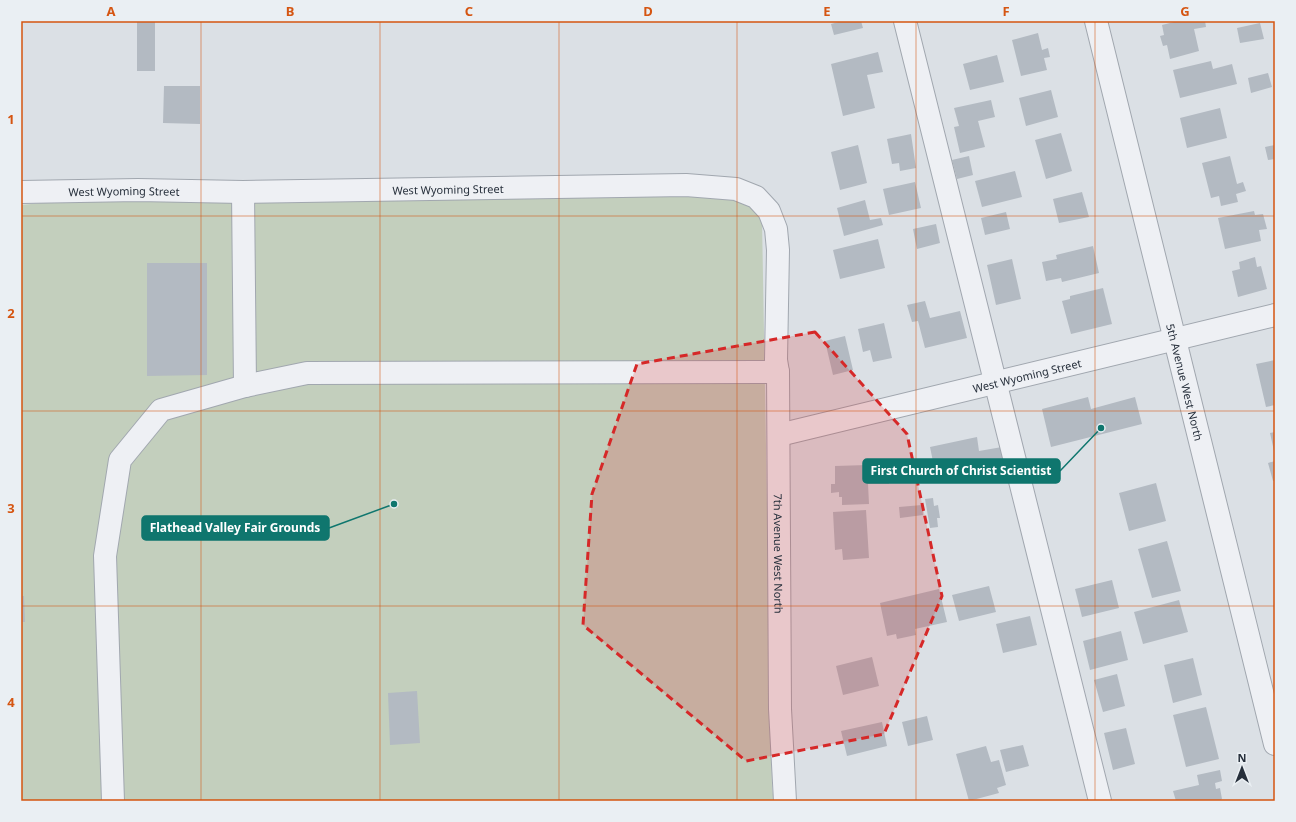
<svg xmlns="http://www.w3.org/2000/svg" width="1296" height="822" font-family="'Noto Sans',sans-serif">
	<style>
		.green { fill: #c3cfbd }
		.building { fill: #b3bac2 }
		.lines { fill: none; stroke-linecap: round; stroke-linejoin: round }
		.minor-casing { stroke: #a1a7af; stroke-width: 24 }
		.minor { stroke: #eef0f4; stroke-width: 22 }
		.marked { fill: #d62828; fill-opacity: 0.2; stroke: #d62828; stroke-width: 3; stroke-dasharray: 8 5; stroke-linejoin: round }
		.grid { fill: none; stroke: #d55511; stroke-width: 1; stroke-opacity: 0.55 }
		.labels { text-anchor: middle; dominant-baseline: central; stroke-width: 4; stroke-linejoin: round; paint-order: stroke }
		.street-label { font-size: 11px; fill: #262f3b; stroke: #eaeff3 }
		.leader { fill: none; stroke: #0f766e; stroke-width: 1.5 }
		.callout-dot { fill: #0f766e; stroke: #eaeff3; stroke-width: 1.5 }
		.callout { fill: #0f766e; stroke: #0f766e; stroke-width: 1.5 }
		.callout-label { font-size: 12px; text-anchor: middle; font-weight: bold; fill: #fff }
		.neatline { fill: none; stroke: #d55511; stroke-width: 1.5 }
		.grid-label { font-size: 13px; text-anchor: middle; font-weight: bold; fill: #d55511 }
	</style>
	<rect width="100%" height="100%" fill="#dbe0e5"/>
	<path class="green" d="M717 196C742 199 748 197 762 220L772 788 774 801H21V205L62 201Z"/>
	<path class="building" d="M137 21H155V71H137Z
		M842 21H861L863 28 834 35 831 24Z
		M1178 21H1205L1206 27 1194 29 1199 51 1170 59 1167 45 1163 46 1160 36 1164 35 1162 25Z
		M1260 23 1264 39 1240 43 1237 28Z
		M1038 33 1042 50 1048 48 1050 57 1044 58 1047 70 1021 76 1012 40Z
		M878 52 883 72 867 75 875 108 843 116 831 64Z
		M997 55 1004 82 970 90 963 64Z
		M1211 61 1213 69 1232 64 1237 84 1180 98 1173 70Z
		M1268 73 1272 87 1251 93 1248 78Z
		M164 86H200V124L163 123Z
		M1051 90 1058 117 1026 126 1019 98Z
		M991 100 995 117 978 121 985 147 960 153 954 127 959 126 954 108Z
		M1220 108 1227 138 1187 148 1180 118Z
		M1061 133 1072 171 1046 179 1035 140Z
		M911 134 916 168 900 171 899 163 892 164 887 139Z
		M858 145 867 183 840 190 831 152Z
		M1275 145V159L1268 160 1265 147Z
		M969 156 973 175 957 179 952 160Z
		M1230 156 1237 184 1243 182 1246 191 1236 194 1238 202 1221 206 1219 196 1211 198 1202 163Z
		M1015 171 1022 197 982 207 975 181Z
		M915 182 921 208 889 215 883 189Z
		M1082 192 1089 217 1059 223 1053 199Z
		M865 200 870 220 881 218 883 225 844 236 837 208Z
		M1254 211 1255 215 1263 214 1267 229 1259 230 1261 241 1225 249 1218 218Z
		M1006 212 1010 229 985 235 981 218Z
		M936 224 940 243 917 249 913 229Z
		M878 239 885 268 840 279 833 250Z
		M1093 246 1099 273 1062 282 1061 278 1046 281 1042 262 1057 259 1056 255Z
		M1255 257 1257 267 1261 266 1267 289 1238 297 1232 271 1240 269 1239 262Z
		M1012 259 1021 299 996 305 987 265Z
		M147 263H207V375L147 376Z
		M1103 288 1112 324 1071 334 1062 301 1070 299V296Z
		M925 301 930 318 960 311 967 338 925 348 918 321 912 322 907 305Z
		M884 323 892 358 873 362 870 350 863 352 858 329Z
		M845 336 853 370 833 375 825 341Z
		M1275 360V405L1266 407 1256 364Z
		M1088 397 1091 409 1135 397 1142 424 1051 447 1042 409Z
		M1275 432V451H1274L1270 433Z
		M977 437 979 451 1002 447 1007 475 982 480 980 473 937 481 930 447Z
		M866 459H888L889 484H868L869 504 842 505V497H839V492L831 493V484H835V466L867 465Z
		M1275 461V481H1273L1268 463Z
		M1156 483 1166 521 1129 531 1119 493Z
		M933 498 934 506 938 505 940 518H937L938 527 930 528 925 499Z
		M922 505 923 515 900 518 899 507Z
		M866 510 869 558 843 560 842 549 835 550 833 512Z
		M1167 541 1181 591 1152 598 1138 549Z
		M1112 580 1119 608 1082 617 1075 589Z
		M989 586 996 612 959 621 952 595Z
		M939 589 947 622 915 629 916 635 897 639 896 634 887 636 880 603Z
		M21 596H24L25 622H21Z
		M1179 600 1188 632 1143 644 1134 612Z
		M1030 616 1037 645 1003 653 996 624Z
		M1121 631 1128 660 1090 670 1083 641Z
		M872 657 879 686 843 695 836 666Z
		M1193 658 1202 695 1173 703 1164 665Z
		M1117 674 1125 706 1103 712 1094 680Z
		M417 691 420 743 390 745 388 693Z
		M1206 707 1219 759 1186 767 1173 715Z
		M927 716 933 740 908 746 902 722Z
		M882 722 887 746 847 756 841 731Z
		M1126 728 1135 764 1113 770 1104 733Z
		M1023 745 1029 766 1006 772 1000 750Z
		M986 746 991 762 999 760 1006 785 997 788 999 793 969 801 956 754Z
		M1220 770 1222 781 1215 783 1216 789 1220 788 1222 799 1219 801H1176L1173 791 1199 785 1197 775Z"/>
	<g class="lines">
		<g class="minor-casing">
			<g id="minor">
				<path d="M905 21 1100 801"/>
				<path id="s1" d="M1096 21 1275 744"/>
				<path id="s2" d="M21 192 138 190 243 192 686 185 736 189 756 197 769 211 776 229 778 250 776 360 778 372 780 709 785 801"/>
				<path d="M243 192 245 386"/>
				<path id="s3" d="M779 435 1275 315"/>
				<path d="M113 801 105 556 120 460 161 410 245 386 307 373 778 372"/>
			</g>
		</g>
		<use href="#minor" class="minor"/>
	</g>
	<path class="marked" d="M815 332 907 434 942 596 884 734 746 761 583 625 592 494 637 364Z"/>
	<path class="grid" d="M201 21V801M380 21V801M559 21V801M737 21V801M916 21V801M1095 21V801M21 216H1275M21 411H1275M21 606H1275"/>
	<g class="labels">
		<g class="street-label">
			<text stroke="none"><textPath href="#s2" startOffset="427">West Wyoming Street</textPath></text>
			<text stroke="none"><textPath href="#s2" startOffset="103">West Wyoming Street</textPath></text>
			<text stroke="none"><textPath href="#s3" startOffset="255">West Wyoming Street</textPath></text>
			<text stroke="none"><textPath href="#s1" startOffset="372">5th Avenue West North</textPath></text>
			<text stroke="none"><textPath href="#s2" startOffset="1100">7th Avenue West North</textPath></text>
		</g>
	</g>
	<path class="leader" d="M1101 428L1060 471M394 504L329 528"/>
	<g class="callout-dot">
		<circle cx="1101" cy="428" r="4"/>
		<circle cx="394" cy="504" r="4"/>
	</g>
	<g class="callout">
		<rect x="863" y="459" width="197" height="24" rx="4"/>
		<rect x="142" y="516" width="187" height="24" rx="4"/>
	</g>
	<g class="callout-label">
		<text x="961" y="475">First Church of Christ Scientist</text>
		<text x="235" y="532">Flathead Valley Fair Grounds</text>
	</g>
	<rect width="1296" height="822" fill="none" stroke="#eaeff3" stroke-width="44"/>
	<g transform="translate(1242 768)" stroke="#eaeff3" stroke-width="3" paint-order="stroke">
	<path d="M0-3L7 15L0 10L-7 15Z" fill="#262f3b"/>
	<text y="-6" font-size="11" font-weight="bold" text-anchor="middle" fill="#262f3b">N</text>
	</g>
	<rect x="22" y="22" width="1252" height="778" class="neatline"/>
	<g class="grid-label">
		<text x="111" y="16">A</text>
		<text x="290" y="16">B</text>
		<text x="469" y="16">C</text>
		<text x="648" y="16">D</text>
		<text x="827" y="16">E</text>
		<text x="1006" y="16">F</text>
		<text x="1185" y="16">G</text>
		<text x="11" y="124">1</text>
		<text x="11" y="318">2</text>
		<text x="11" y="513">3</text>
		<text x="11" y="707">4</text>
	</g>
</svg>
